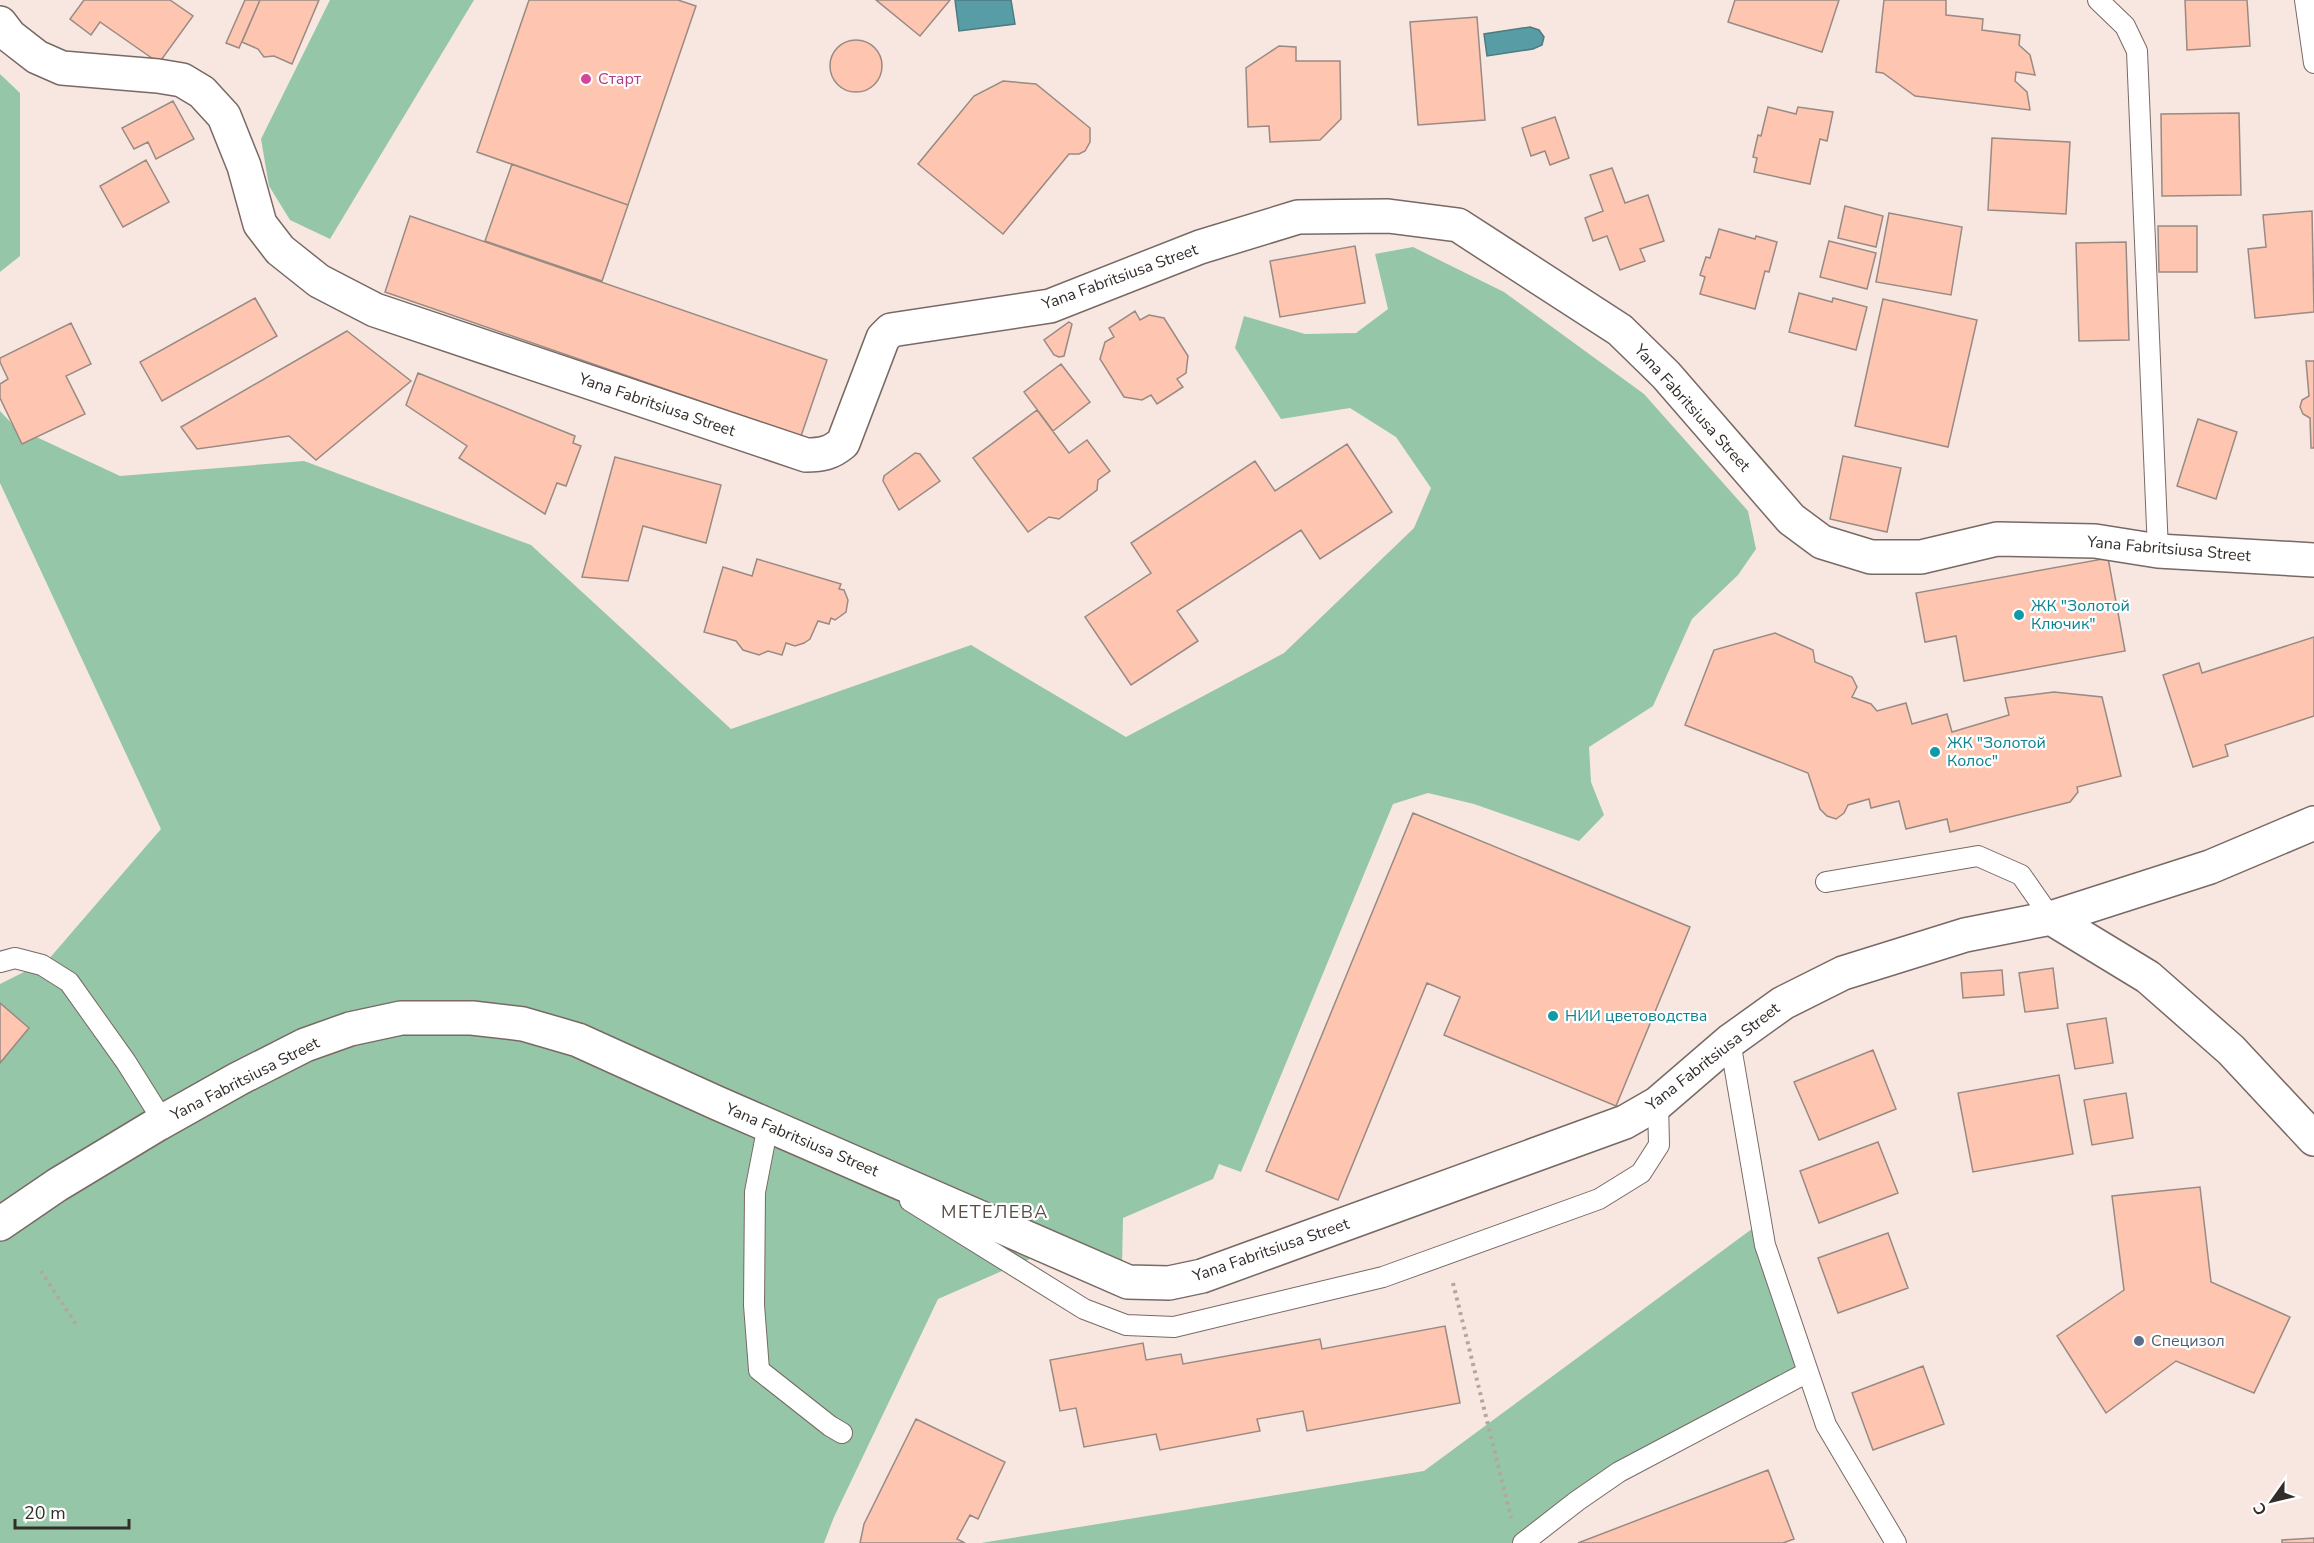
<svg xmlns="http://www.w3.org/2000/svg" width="2314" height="1543" font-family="'Nunito Sans',sans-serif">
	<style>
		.green { fill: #94c6a7 }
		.water { fill: #589ca5; stroke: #4d7b80; stroke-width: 1.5 }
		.building { fill: #fec6b0; stroke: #998a84; stroke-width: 1.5 }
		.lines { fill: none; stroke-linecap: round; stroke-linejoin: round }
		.service-casing { stroke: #786964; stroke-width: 22 }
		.minor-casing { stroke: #786964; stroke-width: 36 }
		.path { stroke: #b3a6a1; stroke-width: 4; stroke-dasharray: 3 4.5; stroke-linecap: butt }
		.service { stroke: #fff; stroke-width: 20 }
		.minor { stroke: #fff; stroke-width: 33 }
		.hotel-dot { fill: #d1479c; stroke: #fff; stroke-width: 2 }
		.culture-dot { fill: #0f9aa8; stroke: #fff; stroke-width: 2 }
		.service-dot { fill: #5c6f8a; stroke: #fff; stroke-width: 2 }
		.labels { text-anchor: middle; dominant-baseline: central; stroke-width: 4.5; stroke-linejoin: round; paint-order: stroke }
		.hotel-label { font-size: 16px; fill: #b23c85; stroke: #fff; text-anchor: start }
		.street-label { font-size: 16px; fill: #332d2a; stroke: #fff }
		.culture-label { font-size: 16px; fill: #0d838f; stroke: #fff; text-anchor: start }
		.service-label { font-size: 16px; fill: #4e5e75; stroke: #fff; text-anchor: start }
		.neighbourhood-label { font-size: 18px; letter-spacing: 1.5px; fill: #5a4c46; stroke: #fff }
	</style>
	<rect width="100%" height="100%" fill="#f8e7e1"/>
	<path class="green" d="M330 0H474L330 239 290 220 269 186 261 139Z
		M0 74 20 93V256L0 272Z
		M1413 247 1504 292 1644 394 1748 511 1756 549 1738 575 1692 619 1653 706 1589 747 1591 782 1604 815 1579 841 1474 804 1428 793 1393 804 1241 1172 1219 1164 1213 1179 1123 1218 1122 1267 1066 1243 938 1299 834 1517 824 1543H0V984L48 960 161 829 0 483V411L15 427 120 476 304 461 531 545 731 729 971 645 1126 737 1284 653 1414 528 1431 488 1396 437 1350 408 1281 419 1235 348 1244 316 1305 334 1356 333 1388 309 1375 254Z
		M1760 1223 1808 1372 1619 1472 1523 1543H981L1424 1471Z"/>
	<path class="water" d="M955 0H1011L1015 24 959 31Z
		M1530 27 1539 30 1544 37 1542 45 1533 49 1487 56 1484 34Z"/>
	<path class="building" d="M84 0H170L193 16 159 63 100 22 91 35 70 19Z
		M245 0H260L239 48 226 43Z
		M260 0H319L292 64 274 56 264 57 258 49 242 42Z
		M529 0H678L696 6 628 205 477 152Z
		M876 0H950L920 36Z
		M1735 0H1839L1822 52 1728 22Z
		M1884 0H1946V15L1983 19 1982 30 2020 35 2019 45 2030 55 2035 75 2016 72 2015 81 2027 92 2030 110 1915 96 1883 73 1876 72Z
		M2185 0H2247L2250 46 2187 50Z
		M1477 17 1485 120 1418 125 1410 22Z
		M830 66a26 26 0 1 1 52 0a26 26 0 1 1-52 0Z
		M1279 46 1296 47V61H1340L1341 119 1320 140 1270 142 1269 126 1248 127 1246 68Z
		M1003 81 1036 84 1090 128V142L1085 151 1079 154H1069L1003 234 918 164 974 96Z
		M173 101 194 139 156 159 148 142 134 149 122 128Z
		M1768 107 1796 114 1798 107 1833 112 1827 141 1820 139 1810 184 1754 172 1757 158 1753 157 1758 135 1761 136Z
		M2239 113 2241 195 2162 196 2161 114Z
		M1555 117 1569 158 1550 165 1545 151 1531 156 1522 128Z
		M1992 138 2070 142 2066 214 1988 210Z
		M146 160 169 202 123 227 100 186Z
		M512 164 628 205 602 281 485 241Z
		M1612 168 1625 203 1648 195 1664 241 1640 249 1645 261 1620 270 1607 236 1593 241 1585 218 1603 211 1590 175Z
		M1845 206 1883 216 1876 247 1838 238Z
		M2312 211 2314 312 2255 318 2248 249 2266 247 2263 215Z
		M1889 213 1962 227 1951 295 1876 282Z
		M410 216 827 360 801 436 385 292Z
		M2158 226H2197V272H2159Z
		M1719 229 1755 239 1756 236 1777 242 1769 272 1765 271 1755 309 1700 294 1705 277 1700 275 1706 257 1710 258Z
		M1829 241 1876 253 1867 289 1820 277Z
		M2126 242 2129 340 2079 341 2076 243Z
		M1355 246 1365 303 1280 317 1270 261Z
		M1799 293 1832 302 1833 298 1867 307 1856 350 1789 332Z
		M255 298 277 336 162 401 140 362Z
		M1883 299 1977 320 1948 447 1855 426Z
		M1135 311 1140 320 1149 315 1164 318 1188 356 1186 373 1177 379 1183 387 1157 404 1151 395 1142 400 1124 397 1100 359 1105 342 1114 337 1109 328Z
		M1069 322 1072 324 1064 356 1059 357 1054 355 1044 340Z
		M71 323 91 364 66 376 85 414 22 444 0 398V384L8 379 0 362V358Z
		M347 331 411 381 316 460 289 436 197 449 181 427Z
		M2306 361H2314V448H2311L2310 418 2303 414 2300 407 2302 400 2309 396Z
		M1061 364 1090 402 1053 431 1024 392Z
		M418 373 575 436 573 443 581 446 566 486 557 483 545 514 459 458 467 446 406 405Z
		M1037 410 1069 453 1087 440 1110 471 1098 480 1097 490 1059 519 1049 517 1028 532 973 458Z
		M2198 419 2237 432 2216 499 2177 486Z
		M1347 444 1392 512 1320 559 1301 530 1177 611 1198 641 1131 685 1085 617 1151 573 1131 543 1255 461 1275 491Z
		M915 453 920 454 940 481 899 510 883 481 884 476Z
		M1843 456 1901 468 1887 532 1830 519Z
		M615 457 721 485 706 543 643 526 628 581 582 577Z
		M2108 558 2125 651 1964 681 1956 636 1925 642 1916 593Z
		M757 559 841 584 839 589 844 590 848 600 846 612 835 620 831 618 829 624 818 621 810 639 804 643 795 646 786 643 782 655 768 651 759 655 743 650 736 641 704 632 723 567 752 576Z
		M1775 633 1813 650 1815 662 1852 677 1857 687 1852 697 1871 704 1877 711 1906 703 1912 724 1947 714 1952 732 2009 715 2005 698 2054 692 2102 697 2121 776 2077 787 2078 792 2070 802 1950 832 1947 819 1906 829 1899 801 1871 808 1869 799 1848 805 1844 813 1836 819 1827 816 1820 809 1808 773 1685 725 1714 650Z
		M2314 637V716L2225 745 2228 756 2193 767 2163 675 2199 663 2202 673Z
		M1413 813 1690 927 1616 1106 1444 1035 1460 997 1427 983 1338 1200 1266 1171Z
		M2053 968 2058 1008 2025 1012 2019 973Z
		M2002 970 2004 995 1963 998 1961 973Z
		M0 1003 29 1028 0 1063Z
		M2106 1018 2113 1063 2075 1069 2067 1024Z
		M1873 1050 1896 1109 1819 1140 1794 1082Z
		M2059 1075 2073 1154 1973 1172 1958 1093Z
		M2126 1093 2133 1138 2092 1145 2084 1100Z
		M1878 1142 1898 1193 1819 1223 1800 1171Z
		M2200 1187 2211 1282 2290 1317 2254 1393 2176 1361 2106 1413 2057 1336 2124 1290 2112 1196Z
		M1888 1233 1908 1288 1838 1313 1818 1258Z
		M1445 1326 1460 1403 1307 1431 1303 1411 1257 1419 1260 1431 1160 1450 1156 1434 1084 1447 1076 1408 1060 1411 1050 1360 1143 1343 1146 1360 1181 1354 1183 1364 1320 1339 1322 1349Z
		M1923 1366 1944 1424 1873 1450 1852 1393Z
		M916 1419 1005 1462 978 1519 970 1515 957 1539 965 1543H860L864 1524Z
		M1768 1470 1794 1539 1783 1543H1578Z
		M2314 1538V1543H2282V1540Z"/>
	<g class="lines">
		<g class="service-casing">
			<path id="service" d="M2098 0 2125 26 2137 51 2158 551
				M2305 0 2314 63
				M1826 882 1978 856 2021 875 2051 918
				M0 962 15 958 42 965 69 982 126 1062 163 1121
				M1730 1041 1765 1245 1826 1425 1896 1543
				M768 1125 755 1192 754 1305 759 1370 830 1426 842 1433
				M910 1201 1084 1309 1126 1325 1174 1327 1383 1277 1599 1199 1641 1173 1659 1145 1658 1103
				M1523 1543 1577 1501 1619 1472 1808 1372"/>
		</g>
		<g class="minor-casing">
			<path id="minor" d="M0 23 10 36 37 57 62 68 158 76 182 80 202 92 224 116 244 166 260 224 280 250 319 281 375 310 806 455C822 455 831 453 843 443L883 338 891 330 1050 306 1200 247 1298 217 1388 216 1458 225 1620 330 1666 375 1791 519 1822 542 1871 557H1921L1997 539 2095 541 2158 551 2314 560
				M2051 918 2210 867 2314 823
				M0 1224 57 1185 158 1124 238 1079 305 1045 350 1029 401 1018H472L523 1024 578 1040 717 1103 1128 1282 1169 1283 1202 1276 1625 1122 1658 1103 1730 1041 1783 1003 1843 973 1965 935 2051 918 2148 977 2231 1050 2314 1139"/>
		</g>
		<path class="path" d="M41 1271 77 1326
			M1453 1283 1511 1518"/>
		<use href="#service" class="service"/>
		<use href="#minor" class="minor"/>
	</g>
	<circle class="hotel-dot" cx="586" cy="79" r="6"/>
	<g class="culture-dot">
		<circle cx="2019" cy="615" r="6"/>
		<circle cx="1935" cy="752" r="6"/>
		<circle cx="1553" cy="1016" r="6"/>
	</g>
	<circle class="service-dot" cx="2139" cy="1341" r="6"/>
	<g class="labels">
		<g class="hotel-label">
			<text x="598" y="79">Старт</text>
		</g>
		<g class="street-label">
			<text transform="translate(1120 277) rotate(-20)">Yana Fabritsiusa Street</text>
			<text transform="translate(657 405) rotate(19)">Yana Fabritsiusa Street</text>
			<text transform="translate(1692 408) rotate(48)">Yana Fabritsiusa Street</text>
			<text transform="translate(2169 549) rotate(5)">Yana Fabritsiusa Street</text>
			<text transform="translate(1713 1057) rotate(-38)">Yana Fabritsiusa Street</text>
			<text transform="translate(245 1079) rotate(-27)">Yana Fabritsiusa Street</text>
			<text transform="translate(802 1140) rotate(23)">Yana Fabritsiusa Street</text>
			<text transform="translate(1271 1250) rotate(-19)">Yana Fabritsiusa Street</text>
		</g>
		<g class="culture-label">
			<text x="2031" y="606">ЖК "Золотой<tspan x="2031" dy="18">Ключик"</tspan></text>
			<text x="1947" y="743">ЖК "Золотой<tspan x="1947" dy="18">Колос"</tspan></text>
			<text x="1565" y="1016">НИИ цветоводства</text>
		</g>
		<g class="service-label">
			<text x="2151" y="1341">Специзол</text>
		</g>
		<g class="neighbourhood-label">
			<text x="995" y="1212">МЕТЕЛЕВА</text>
		</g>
	</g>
	<g transform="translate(2272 1501) rotate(236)" stroke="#ffffff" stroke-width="4.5" paint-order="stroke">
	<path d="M0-4.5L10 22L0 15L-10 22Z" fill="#332d2a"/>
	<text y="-9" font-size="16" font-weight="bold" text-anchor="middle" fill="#332d2a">С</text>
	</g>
	<path d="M15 1519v9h114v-9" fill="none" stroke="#332d2a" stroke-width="3"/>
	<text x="24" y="1519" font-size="18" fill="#332d2a" stroke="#ffffff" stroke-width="4.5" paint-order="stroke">20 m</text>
</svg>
